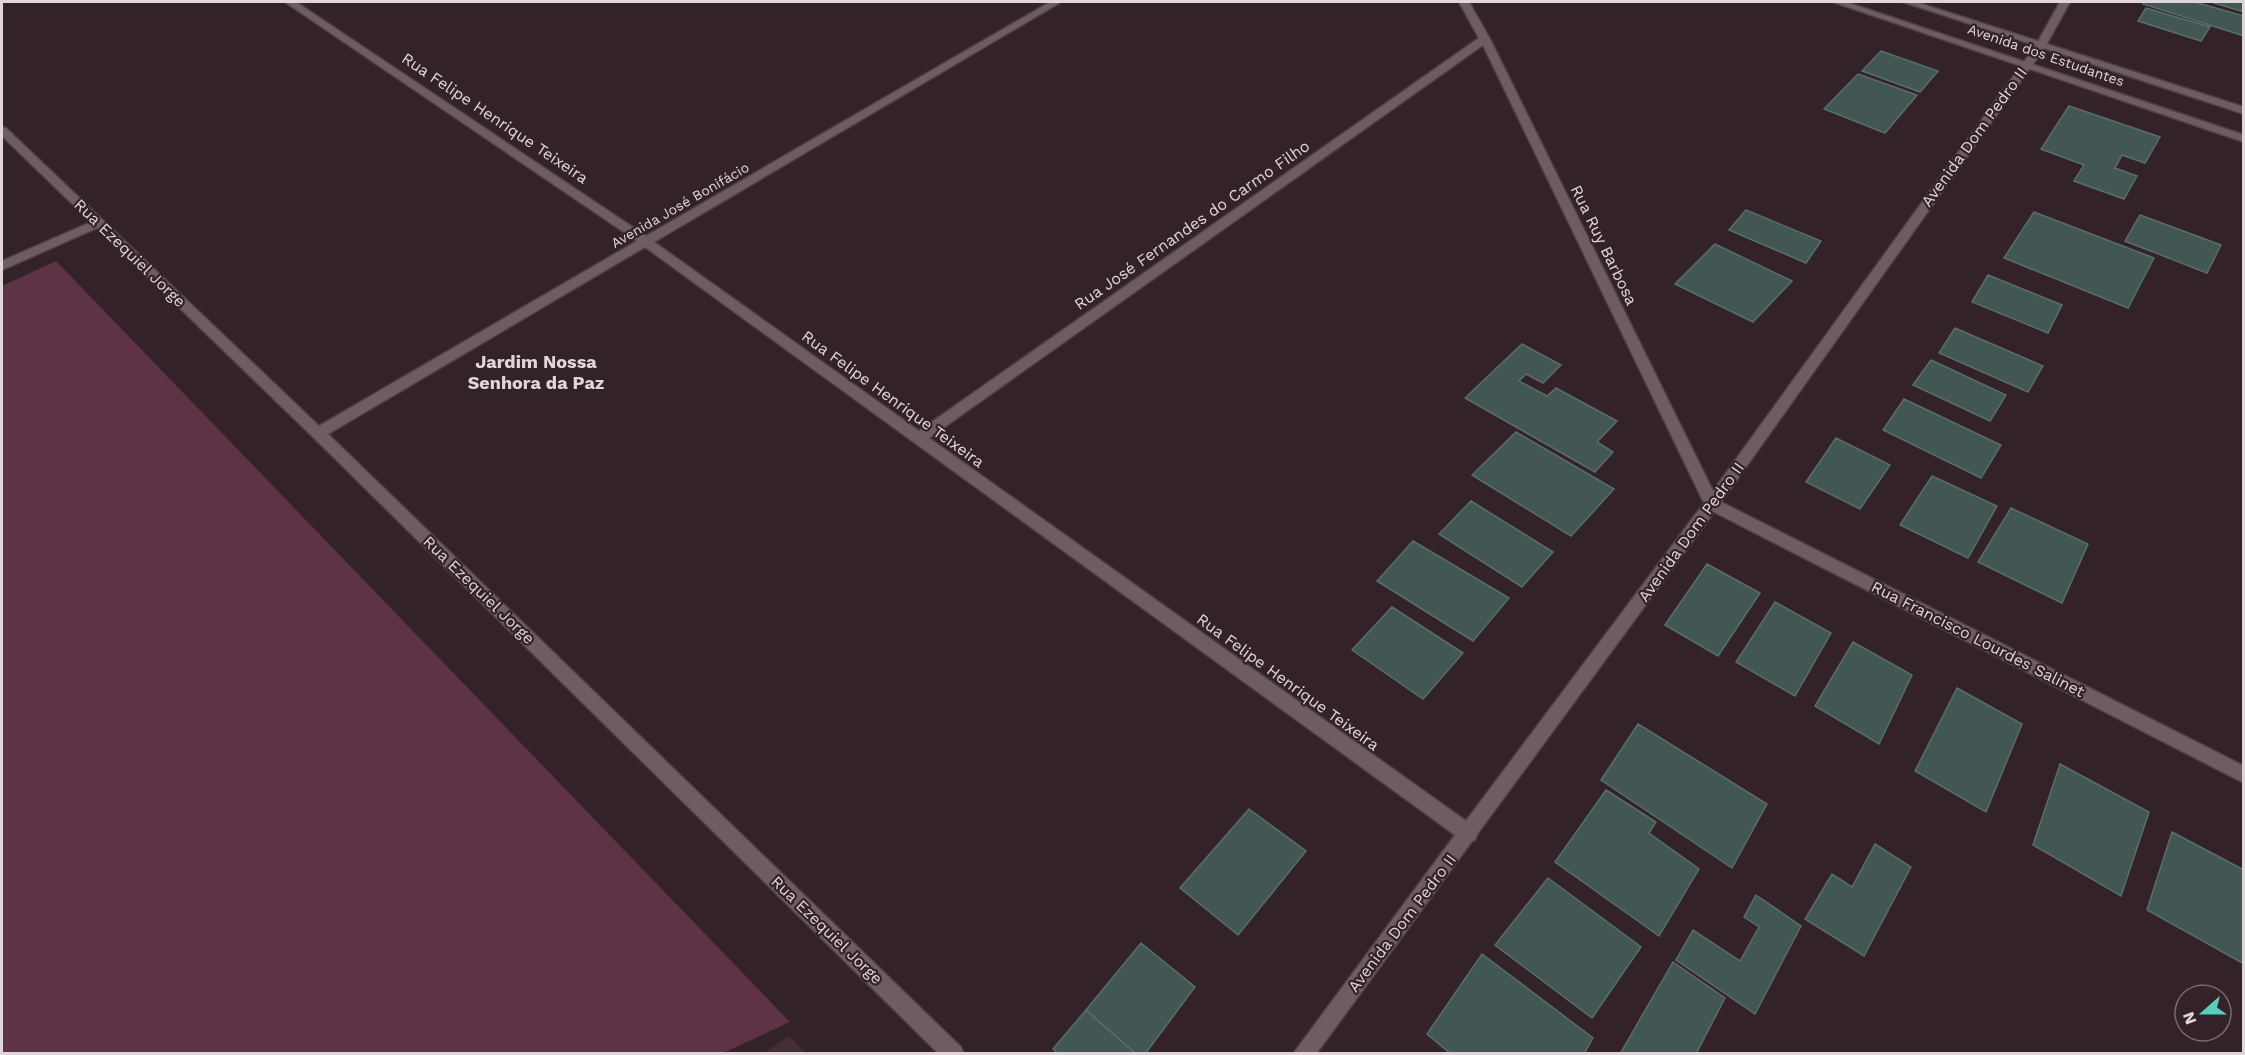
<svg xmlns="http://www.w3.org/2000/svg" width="2245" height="1055" font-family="'Work Sans',sans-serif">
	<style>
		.built { fill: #432d36 }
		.green { fill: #5d3345 }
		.building { fill: #425753; stroke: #596e6a; stroke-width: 1.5 }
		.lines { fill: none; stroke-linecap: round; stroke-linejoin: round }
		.minor-casing { stroke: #4d4045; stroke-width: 3 }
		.tertiary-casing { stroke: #4d4045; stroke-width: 3 }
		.minor { fill: #6f5c63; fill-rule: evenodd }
		.tertiary { fill: #6f5c63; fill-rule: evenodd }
		.labels { text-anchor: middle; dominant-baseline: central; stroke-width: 4.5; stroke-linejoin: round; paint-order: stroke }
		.far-street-label { font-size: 14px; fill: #e0d5d8; stroke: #332329 }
		.street-label { font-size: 16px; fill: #e0d5d8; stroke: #332329 }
		.neighbourhood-label { font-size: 18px; font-weight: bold; fill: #e0d5d8; stroke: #332329 }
	</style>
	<rect width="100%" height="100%" fill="#332329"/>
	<path class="built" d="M789 1036 806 1053H764Z"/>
	<path class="green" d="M56 261 790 1022 721 1054 2 1053V286Z"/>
	<path class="building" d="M2145 2H2195L2244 16V36L2143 4Z
		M2211 2H2244V6L2241 11Z
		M2146 8 2210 27 2201 41 2138 21Z
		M1881 51 1938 71 1920 92 1862 71Z
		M1858 74 1917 95 1885 133 1824 109Z
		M2069 106 2160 137 2145 163 2122 155 2115 168 2137 176 2124 199 2074 181 2084 165 2041 149Z
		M1746 210 1821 241 1806 263 1729 230Z
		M2034 212 2154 258 2128 308 2004 258Z
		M2140 215 2221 245 2207 273 2125 241Z
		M1715 244 1792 281 1753 322 1675 284Z
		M1988 275 2062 305 2048 333 1972 302Z
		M1955 328 2043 366 2028 392 1939 353Z
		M1522 344 1561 365 1543 383 1526 374 1519 381 1547 396 1556 388 1617 421 1597 442 1613 452 1595 472 1465 398Z
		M1931 360 2006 395 1990 421 1913 385Z
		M1904 399 2001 445 1981 478 1883 430Z
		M1516 432 1614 489 1571 536 1472 475Z
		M1836 438 1890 465 1860 509 1806 482Z
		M1932 476 1997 506 1968 558 1900 525Z
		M1471 501 1553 552 1522 587 1439 534Z
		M2011 508 2088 544 2062 603 1978 562Z
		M1413 541 1509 598 1473 641 1377 581Z
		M1707 564 1760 593 1718 656 1665 625Z
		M1775 602 1831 633 1795 696 1736 662Z
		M1392 607 1463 653 1423 699 1352 650Z
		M1853 642 1912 675 1879 744 1815 706Z
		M1957 688 2022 724 1986 812 1915 771Z
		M1638 724 1767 804 1732 868 1601 780Z
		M2060 764 2149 812 2121 896 2033 845Z
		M1606 790 1656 822 1649 833 1699 869 1659 936 1555 862Z
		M1249 809 1306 851 1238 935 1180 888Z
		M2172 832 2244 870V964L2147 910Z
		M1875 844 1911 867 1864 956 1805 919 1832 874 1852 887Z
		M1548 878 1641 947 1592 1018 1495 945Z
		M1756 895 1801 926 1755 1014 1676 960 1693 930 1740 961 1759 927 1744 917Z
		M1141 943 1195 987 1145 1054H1136L1086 1010Z
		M1482 954 1593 1038 1584 1054H1451L1427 1034Z
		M1673 962 1725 998 1696 1054H1620Z
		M1086 1010 1136 1054H1058L1053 1049Z"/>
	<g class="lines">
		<g class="minor-casing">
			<path id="minor" d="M285 2H296L646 236 1050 2H1061L654 242 919 431 1479 38 1459 2H1469L1490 39 1713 491 2036 45 2060 2H2070L2045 47 1721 502 2244 766V783L1714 512 1478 833 1475 840 1472 841 1316 1054H1293L1455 835 645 247 328 434 961 1047 964 1054H939L313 437 97 228 2 270V261L91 222 2 136V127L6 128 319 426 637 241ZM1483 45 1704 503 1466 821 929 438Z"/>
		</g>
		<g class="tertiary-casing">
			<path id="tertiary" d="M1833 2H1846L2244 135V142Z
				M1903 2H1916L2244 107V114Z"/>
		</g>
		<use href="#minor" class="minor"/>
		<use href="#tertiary" class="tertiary"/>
	</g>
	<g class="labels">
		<g class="far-street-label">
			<text transform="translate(2046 55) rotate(19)">Avenida dos Estudantes</text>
			<text transform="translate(680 205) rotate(-30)">Avenida José Bonifácio</text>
		</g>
		<g class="street-label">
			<text transform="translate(495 118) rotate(34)">Rua Felipe Henrique Teixeira</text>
			<text transform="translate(1974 137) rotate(-54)">Avenida Dom Pedro II</text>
			<text transform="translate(1192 225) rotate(-35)">Rua José Fernandes do Carmo Filho</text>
			<text transform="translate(1604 245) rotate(64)">Rua Ruy Barbosa</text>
			<text transform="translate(130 253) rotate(44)">Rua Ezequiel Jorge</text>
			<text transform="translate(893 399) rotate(36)">Rua Felipe Henrique Teixeira</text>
			<text transform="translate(1691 532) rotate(-54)">Avenida Dom Pedro II</text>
			<text transform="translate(479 590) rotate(44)">Rua Ezequiel Jorge</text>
			<text transform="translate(1978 639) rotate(27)">Rua Francisco Lourdes Salinet</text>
			<text transform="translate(1288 682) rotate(36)">Rua Felipe Henrique Teixeira</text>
			<text transform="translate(1402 923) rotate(-53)">Avenida Dom Pedro II</text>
			<text transform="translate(827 930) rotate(44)">Rua Ezequiel Jorge</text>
		</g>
		<g class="neighbourhood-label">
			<text x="536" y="361">Jardim Nossa<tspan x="536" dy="21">Senhora da Paz</tspan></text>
		</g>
	</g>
	<rect width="2245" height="1055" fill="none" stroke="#e0d5d8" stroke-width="6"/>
	<g transform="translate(2203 1013) rotate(249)"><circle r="28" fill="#332329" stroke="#786a6f" stroke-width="1.5"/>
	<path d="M0-4.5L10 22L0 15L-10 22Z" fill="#5acebd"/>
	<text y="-9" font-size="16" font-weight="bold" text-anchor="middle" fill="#e0d5d8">N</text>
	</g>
</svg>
